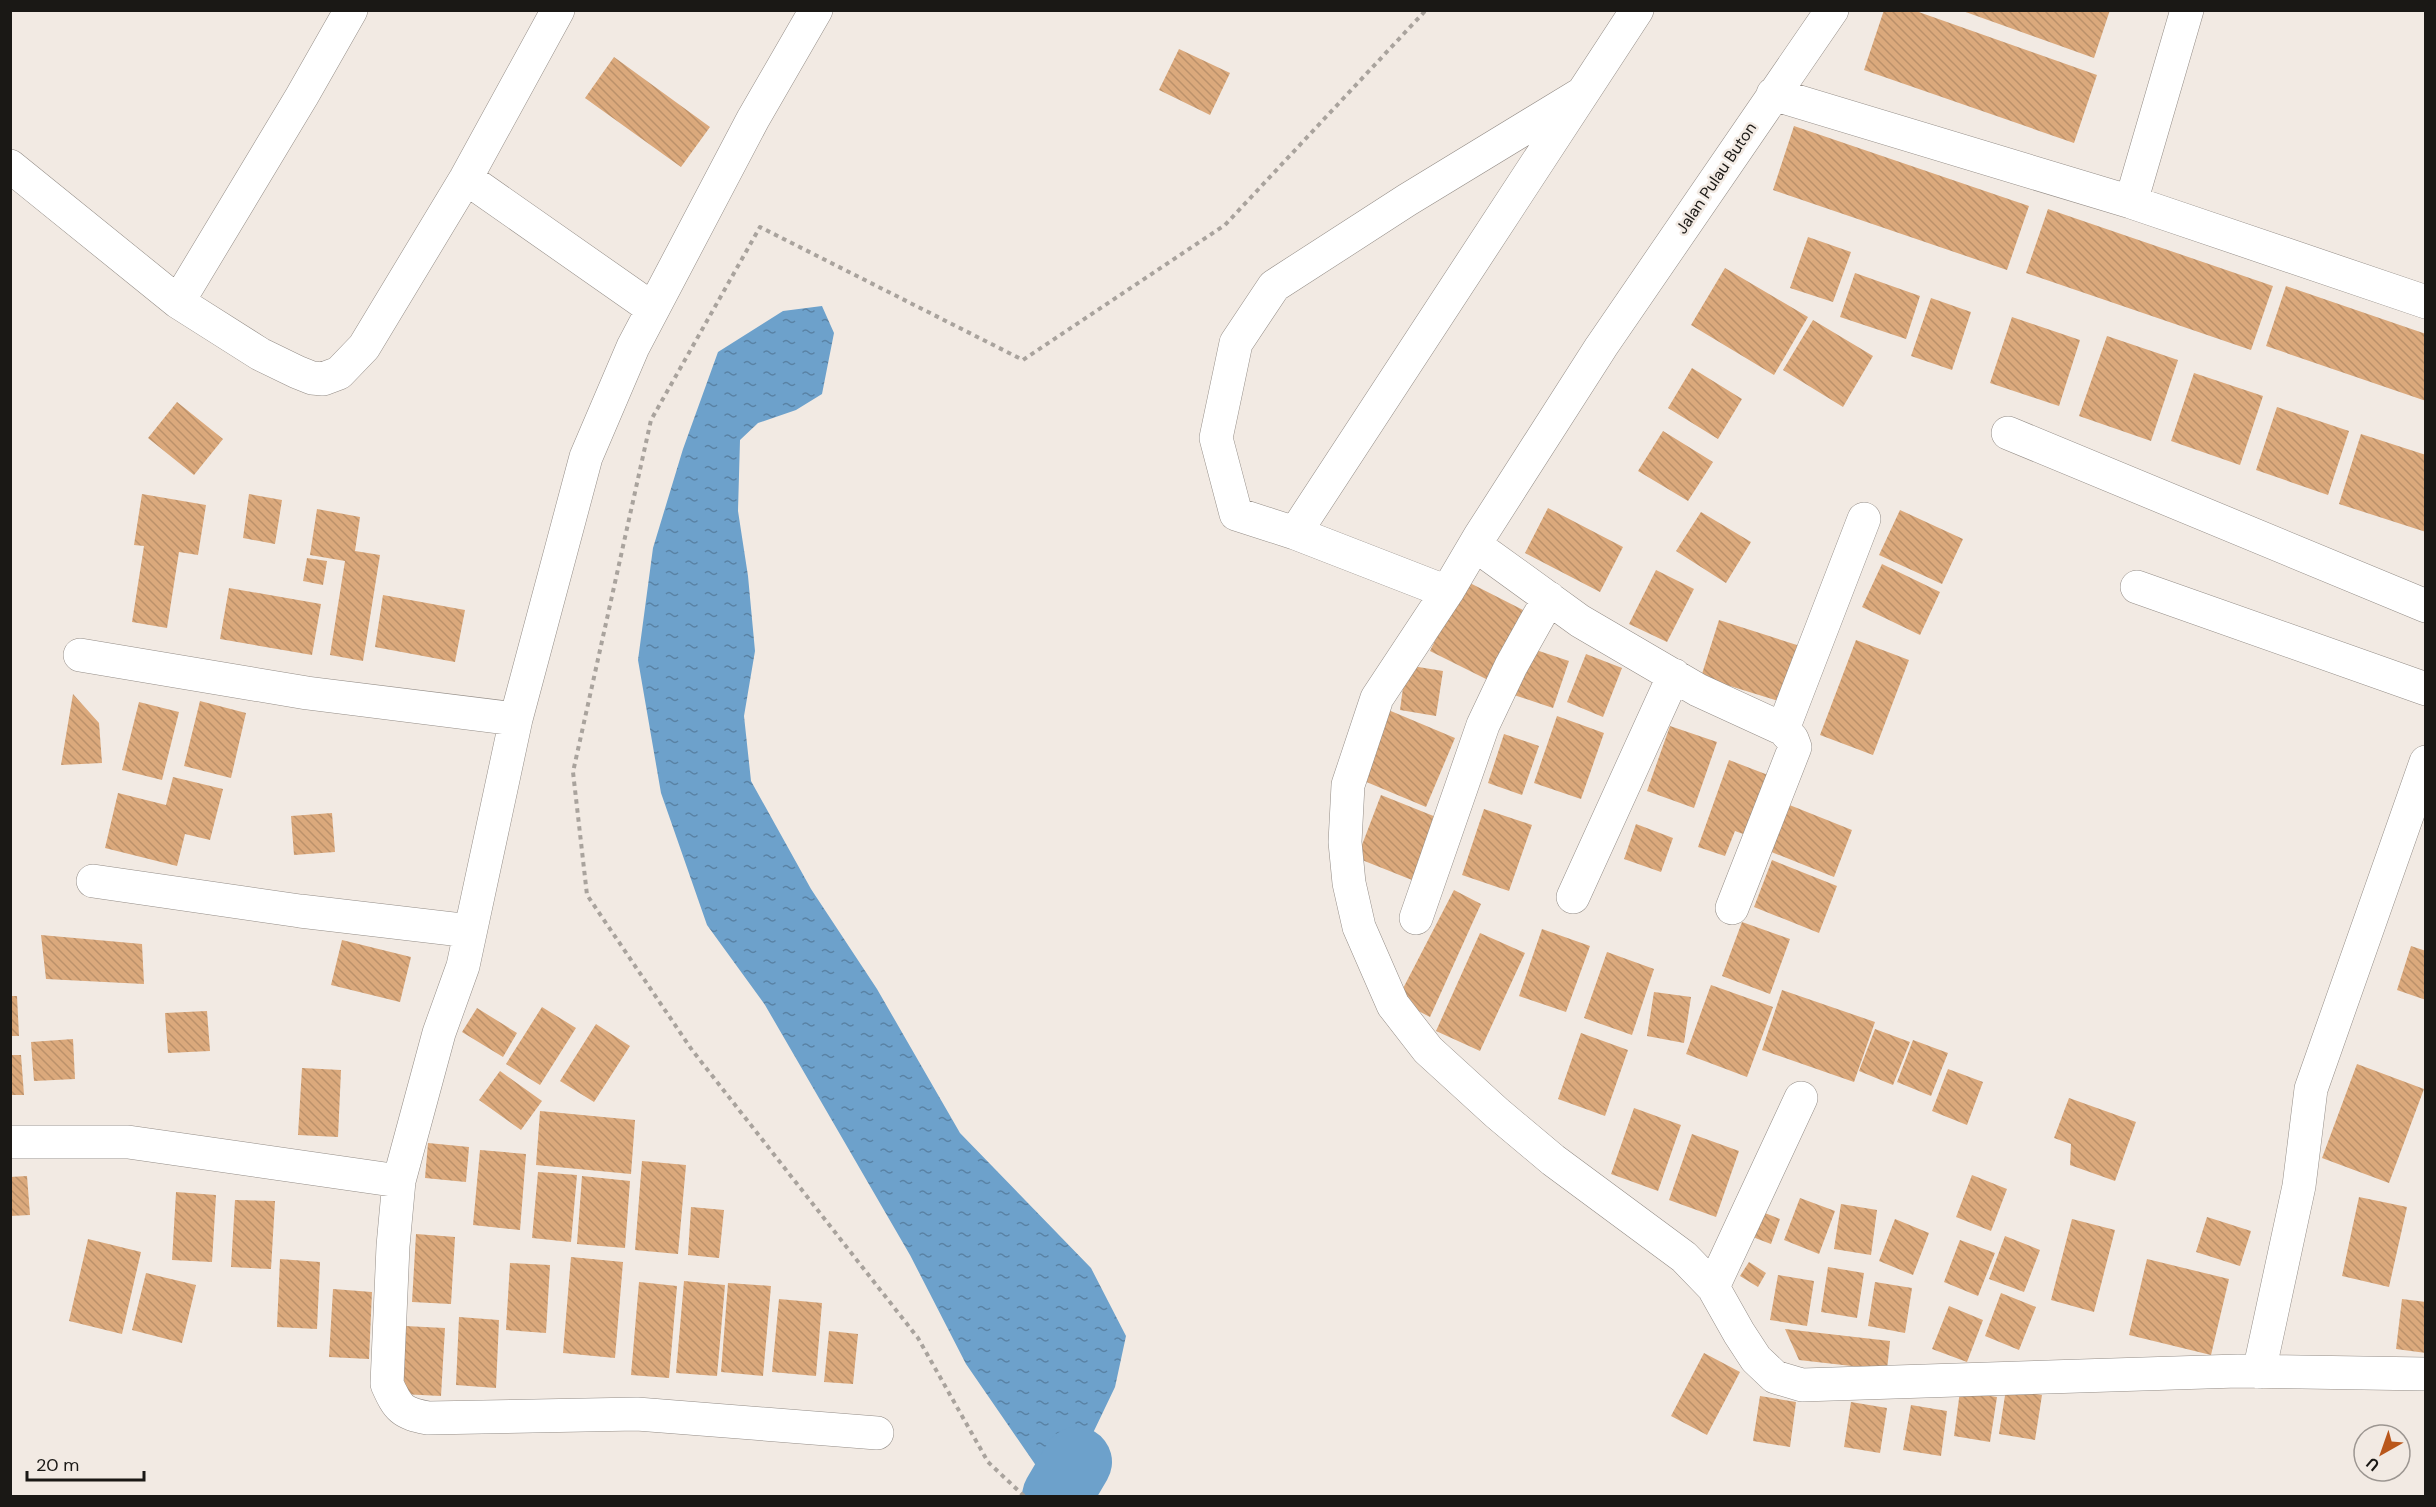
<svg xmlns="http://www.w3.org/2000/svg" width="2436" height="1507" font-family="'DM Sans',sans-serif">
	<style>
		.water { fill: url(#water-ripples) }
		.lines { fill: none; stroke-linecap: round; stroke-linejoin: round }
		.river { stroke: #6da1cb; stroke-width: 70 }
		.building { fill: url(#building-back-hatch) }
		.minor-casing { stroke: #948d87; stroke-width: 34 }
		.path { stroke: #a9a39d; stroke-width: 4; stroke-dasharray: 4.5 4.5; stroke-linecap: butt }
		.minor { stroke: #fff; stroke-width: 33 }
		.labels { text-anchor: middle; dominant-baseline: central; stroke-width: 5; stroke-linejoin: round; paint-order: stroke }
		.street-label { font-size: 16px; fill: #1a1815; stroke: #f2eae3 }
	</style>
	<defs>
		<pattern id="water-ripples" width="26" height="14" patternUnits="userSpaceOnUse" patternTransform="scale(1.5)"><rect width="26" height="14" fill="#6da1cb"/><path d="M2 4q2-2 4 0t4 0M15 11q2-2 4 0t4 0" fill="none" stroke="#5982a4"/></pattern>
		<pattern id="building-back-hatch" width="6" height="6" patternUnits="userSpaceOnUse" patternTransform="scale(1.5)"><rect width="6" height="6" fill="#dba97c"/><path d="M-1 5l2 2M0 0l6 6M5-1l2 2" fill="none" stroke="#bb916a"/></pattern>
	</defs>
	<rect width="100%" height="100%" fill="#f2eae3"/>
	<path class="water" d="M822 306 834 333 822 394 796 410 758 423 740 440 738 511 748 576 755 651 744 716 751 781 811 889 877 989 960 1133 1091 1268 1126 1336 1115 1387 1082 1456 1065 1475 1039 1470 966 1364 910 1255 765 1005 707 925 661 793 638 660 653 548 683 449 718 352 783 311Z"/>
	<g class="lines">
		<path class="river" d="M1057 1496 1077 1462"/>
	</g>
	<path class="building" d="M1884 10H1913L2097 75 2074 143 1864 70Z
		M1960 10H2110L2094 58Z
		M1179 49 1230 73 1210 115 1159 90Z
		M614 57 710 127 681 167 585 98Z
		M1794 126 2029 206 2007 270 1773 190Z
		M2048 209 2273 286 2251 350 2026 273Z
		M1808 237 1851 252 1833 302 1790 288Z
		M1725 268 1808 317 1774 375 1691 325Z
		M1855 273 1920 296 1906 339 1840 317Z
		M2286 286 2426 334V401L2266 346Z
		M1931 298 1971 312 1952 370 1911 356Z
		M2012 317 2080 340 2059 406 1990 383Z
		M1813 320 1873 356 1843 407 1783 370Z
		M2107 336 2178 360 2151 441 2079 416Z
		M1692 368 1742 399 1718 439 1668 408Z
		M2194 373 2263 396 2240 465 2171 441Z
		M177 402 223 439 194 475 148 438Z
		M2277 407 2349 431 2328 495 2256 470Z
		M1663 431 1713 462 1688 501 1638 471Z
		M2361 434 2426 455V532L2339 504Z
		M142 494 206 505 198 555 179 552 167 628 132 622 144 546 134 545Z
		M249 494 282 500 275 544 243 538Z
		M1548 508 1623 547 1600 592 1525 553Z
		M317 509 360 517 355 551 380 555 363 661 330 655 345 561 310 555Z
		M1900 510 1963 539 1942 584 1879 555Z
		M1701 512 1751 542 1726 583 1676 551Z
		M307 558 327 561 323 585 303 581Z
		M1882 564 1940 592 1920 635 1862 607Z
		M1656 570 1694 589 1667 642 1629 624Z
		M1464 580 1525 611 1490 681 1430 651Z
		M229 588 321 604 312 655 220 639Z
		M383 595 465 610 455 662 375 647Z
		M1719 620 1800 646 1782 702 1701 677Z
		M1856 640 1909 660 1873 755 1820 735Z
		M1530 648 1569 661 1553 708 1514 695Z
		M1586 654 1622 668 1603 717 1567 702Z
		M1406 665 1443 671 1436 716 1400 710Z
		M73 694 99 723 102 763 61 765Z
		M200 701 246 713 231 778 184 766Z
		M139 702 179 712 162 780 122 770Z
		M1386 709 1455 738 1426 807 1357 778Z
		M1557 716 1604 733 1581 799 1534 783Z
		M1670 726 1717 742 1694 808 1647 791Z
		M1504 734 1539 746 1522 795 1488 783Z
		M1729 760 1768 775 1746 835 1735 831 1725 856 1698 847Z
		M173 777 223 789 210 840 185 834 177 866 105 848 118 793 166 805Z
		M1381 795 1436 817 1412 880 1357 858Z
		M1787 804 1852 830 1834 877 1769 851Z
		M1484 809 1532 825 1509 891 1462 875Z
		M332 813 335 852 294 855 291 816Z
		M1636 824 1673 838 1661 872 1624 859Z
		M1772 860 1837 886 1819 933 1754 907Z
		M1454 890 1481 904 1430 1017 1397 1000Z
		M1742 922 1790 939 1770 994 1722 976Z
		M1542 929 1590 946 1566 1012 1519 996Z
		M1480 933 1525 953 1480 1051 1436 1031Z
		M41 935 142 944 144 984 46 979Z
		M342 940 411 957 400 1002 331 985Z
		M2411 946 2426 951V1000L2397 990Z
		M1607 952 1654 969 1632 1035 1584 1018Z
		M1711 985 1773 1007 1747 1077 1686 1054Z
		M1782 990 1875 1022 1854 1082 1762 1050Z
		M1654 992 1691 997 1684 1043 1647 1036Z
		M10 996H17L19 1036H10Z
		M542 1007 576 1028 540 1085 506 1064Z
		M477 1008 517 1033 503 1057 462 1032Z
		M207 1011 210 1051 168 1053 165 1013Z
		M596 1024 630 1046 594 1102 560 1081Z
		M1875 1029 1910 1042 1893 1085 1859 1071Z
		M1581 1033 1628 1050 1605 1116 1558 1099Z
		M73 1039 75 1079 34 1081 31 1042Z
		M1913 1040 1948 1053 1931 1096 1897 1082Z
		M10 1055H21L24 1095H10Z
		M2357 1064 2424 1089 2389 1183 2322 1158Z
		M302 1068 341 1070 338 1137 298 1135Z
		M1948 1069 1983 1082 1967 1125 1932 1111Z
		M500 1071 542 1101 521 1130 479 1100Z
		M2069 1098 2136 1122 2115 1181 2070 1165 2071 1144 2054 1138Z
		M1634 1108 1681 1125 1658 1191 1611 1174Z
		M540 1111 635 1120 631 1174 536 1165Z
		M1692 1134 1739 1151 1716 1217 1669 1200Z
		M428 1143 469 1147 466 1182 425 1178Z
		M480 1150 526 1154 520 1230 473 1225Z
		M642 1161 686 1165 678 1254 635 1250Z
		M538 1172 577 1175 571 1242 532 1238Z
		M1972 1175 2007 1189 1991 1231 1956 1217Z
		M27 1176 30 1215 10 1216V1177Z
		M582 1176 630 1181 625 1248 577 1244Z
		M176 1192 216 1195 212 1262 172 1260Z
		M2359 1197 2407 1207 2389 1287 2342 1276Z
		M1800 1198 1835 1211 1819 1254 1784 1240Z
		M235 1200 275 1201 271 1269 231 1267Z
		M1841 1204 1877 1210 1871 1255 1834 1249Z
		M691 1207 724 1210 719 1258 688 1255Z
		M1760 1211 1780 1219 1771 1244 1750 1236Z
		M2207 1217 2251 1231 2240 1266 2196 1252Z
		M1895 1219 1929 1233 1913 1275 1879 1261Z
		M2072 1219 2115 1230 2094 1312 2051 1300Z
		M416 1234 455 1237 451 1304 412 1302Z
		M2005 1236 2040 1250 2024 1292 1989 1279Z
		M88 1239 141 1252 122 1334 69 1321Z
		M1960 1240 1995 1253 1978 1296 1944 1282Z
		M571 1257 623 1262 615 1358 563 1353Z
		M280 1259 320 1262 317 1329 277 1327Z
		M2147 1259 2229 1279 2211 1355 2129 1335Z
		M1749 1262 1766 1273 1758 1287 1740 1276Z
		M510 1263 550 1265 546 1333 506 1330Z
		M1828 1267 1864 1273 1857 1318 1821 1312Z
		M146 1273 196 1285 182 1343 132 1330Z
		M1778 1275 1814 1281 1807 1326 1770 1320Z
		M684 1281 725 1285 717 1376 676 1373Z
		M639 1282 677 1286 669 1378 631 1375Z
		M1875 1282 1912 1288 1905 1333 1868 1326Z
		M728 1283 771 1286 763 1376 721 1372Z
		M333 1289 372 1292 369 1359 329 1357Z
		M2001 1293 2036 1307 2019 1350 1985 1336Z
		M779 1299 822 1303 816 1376 772 1372Z
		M2402 1299 2426 1302V1353L2396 1349Z
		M1949 1306 1983 1320 1967 1362 1932 1349Z
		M459 1317 499 1320 496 1388 456 1385Z
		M405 1326 445 1328 441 1396 401 1394Z
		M1785 1329 1890 1341 1887 1370 1799 1360Z
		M829 1331 858 1334 853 1384 824 1382Z
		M1704 1353 1740 1372 1707 1435 1671 1416Z
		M2006 1389 2042 1395 2035 1440 1999 1434Z
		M1960 1391 1997 1397 1990 1442 1954 1436Z
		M1760 1396 1796 1402 1790 1447 1753 1441Z
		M1851 1402 1887 1408 1880 1453 1844 1447Z
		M1911 1405 1947 1411 1941 1456 1903 1450Z"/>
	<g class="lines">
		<g class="minor-casing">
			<path id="minor" d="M816 10 753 119 633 347 586 457 516 719 463 966 439 1033 399 1181 393 1246 387 1384C398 1409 402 1413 428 1418L637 1414 877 1433
				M1832 10 1601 347 1480 536 1447 592 1377 698 1348 785 1345 842 1349 883 1359 927 1393 1005 1428 1050 1497 1113 1553 1160 1684 1257 1713 1287 1739 1333 1756 1359 1775 1377 1802 1385 2238 1371 2426 1374
				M1773 94 2131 202 2426 302
				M10 166 178 302 260 354 297 372 312 378 323 379 339 373 364 347 466 178 558 10
				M466 178 653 309
				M2131 202 2187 10
				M178 302 302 96 351 10
				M2008 433 2426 606
				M1295 533 1637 10
				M1475 545 1580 621 1698 690 1783 729 1792 739 1795 747 1732 908
				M2137 587 2426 689
				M1447 592 1295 533 1236 514 1216 438 1236 343 1274 286 1407 200 1581 94
				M80 655 307 693 516 719
				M1783 729 1864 519
				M93 881 300 911 470 931
				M1573 897 1674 675
				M1416 918 1483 725 1511 666 1549 598
				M10 1142H128L399 1181
				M1713 1287 1801 1098
				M2259 1372 2299 1186 2311 1089 2426 762"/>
		</g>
		<path class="path" d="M1024 1496 988 1462 918 1338 692 1050 587 895 573 772 651 420 760 227 1023 360 1225 225 1426 10"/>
		<use href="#minor" class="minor"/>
	</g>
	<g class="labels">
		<g class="street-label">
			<text transform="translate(1716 178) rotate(-56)">Jalan Pulau Buton</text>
		</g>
	</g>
	<rect width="2436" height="1507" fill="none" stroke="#1a1815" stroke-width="24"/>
	<g transform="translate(2382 1453) rotate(220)"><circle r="28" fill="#f2eae3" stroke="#9c9691" stroke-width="1.5"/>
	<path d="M0-4.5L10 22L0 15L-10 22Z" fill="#b9571b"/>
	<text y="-9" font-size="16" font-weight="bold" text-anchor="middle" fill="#1a1815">U</text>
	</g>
	<path d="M27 1471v9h117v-9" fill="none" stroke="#1a1815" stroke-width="3"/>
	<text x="36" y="1471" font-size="18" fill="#1a1815" stroke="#f2eae3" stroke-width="4.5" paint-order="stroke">20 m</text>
</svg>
